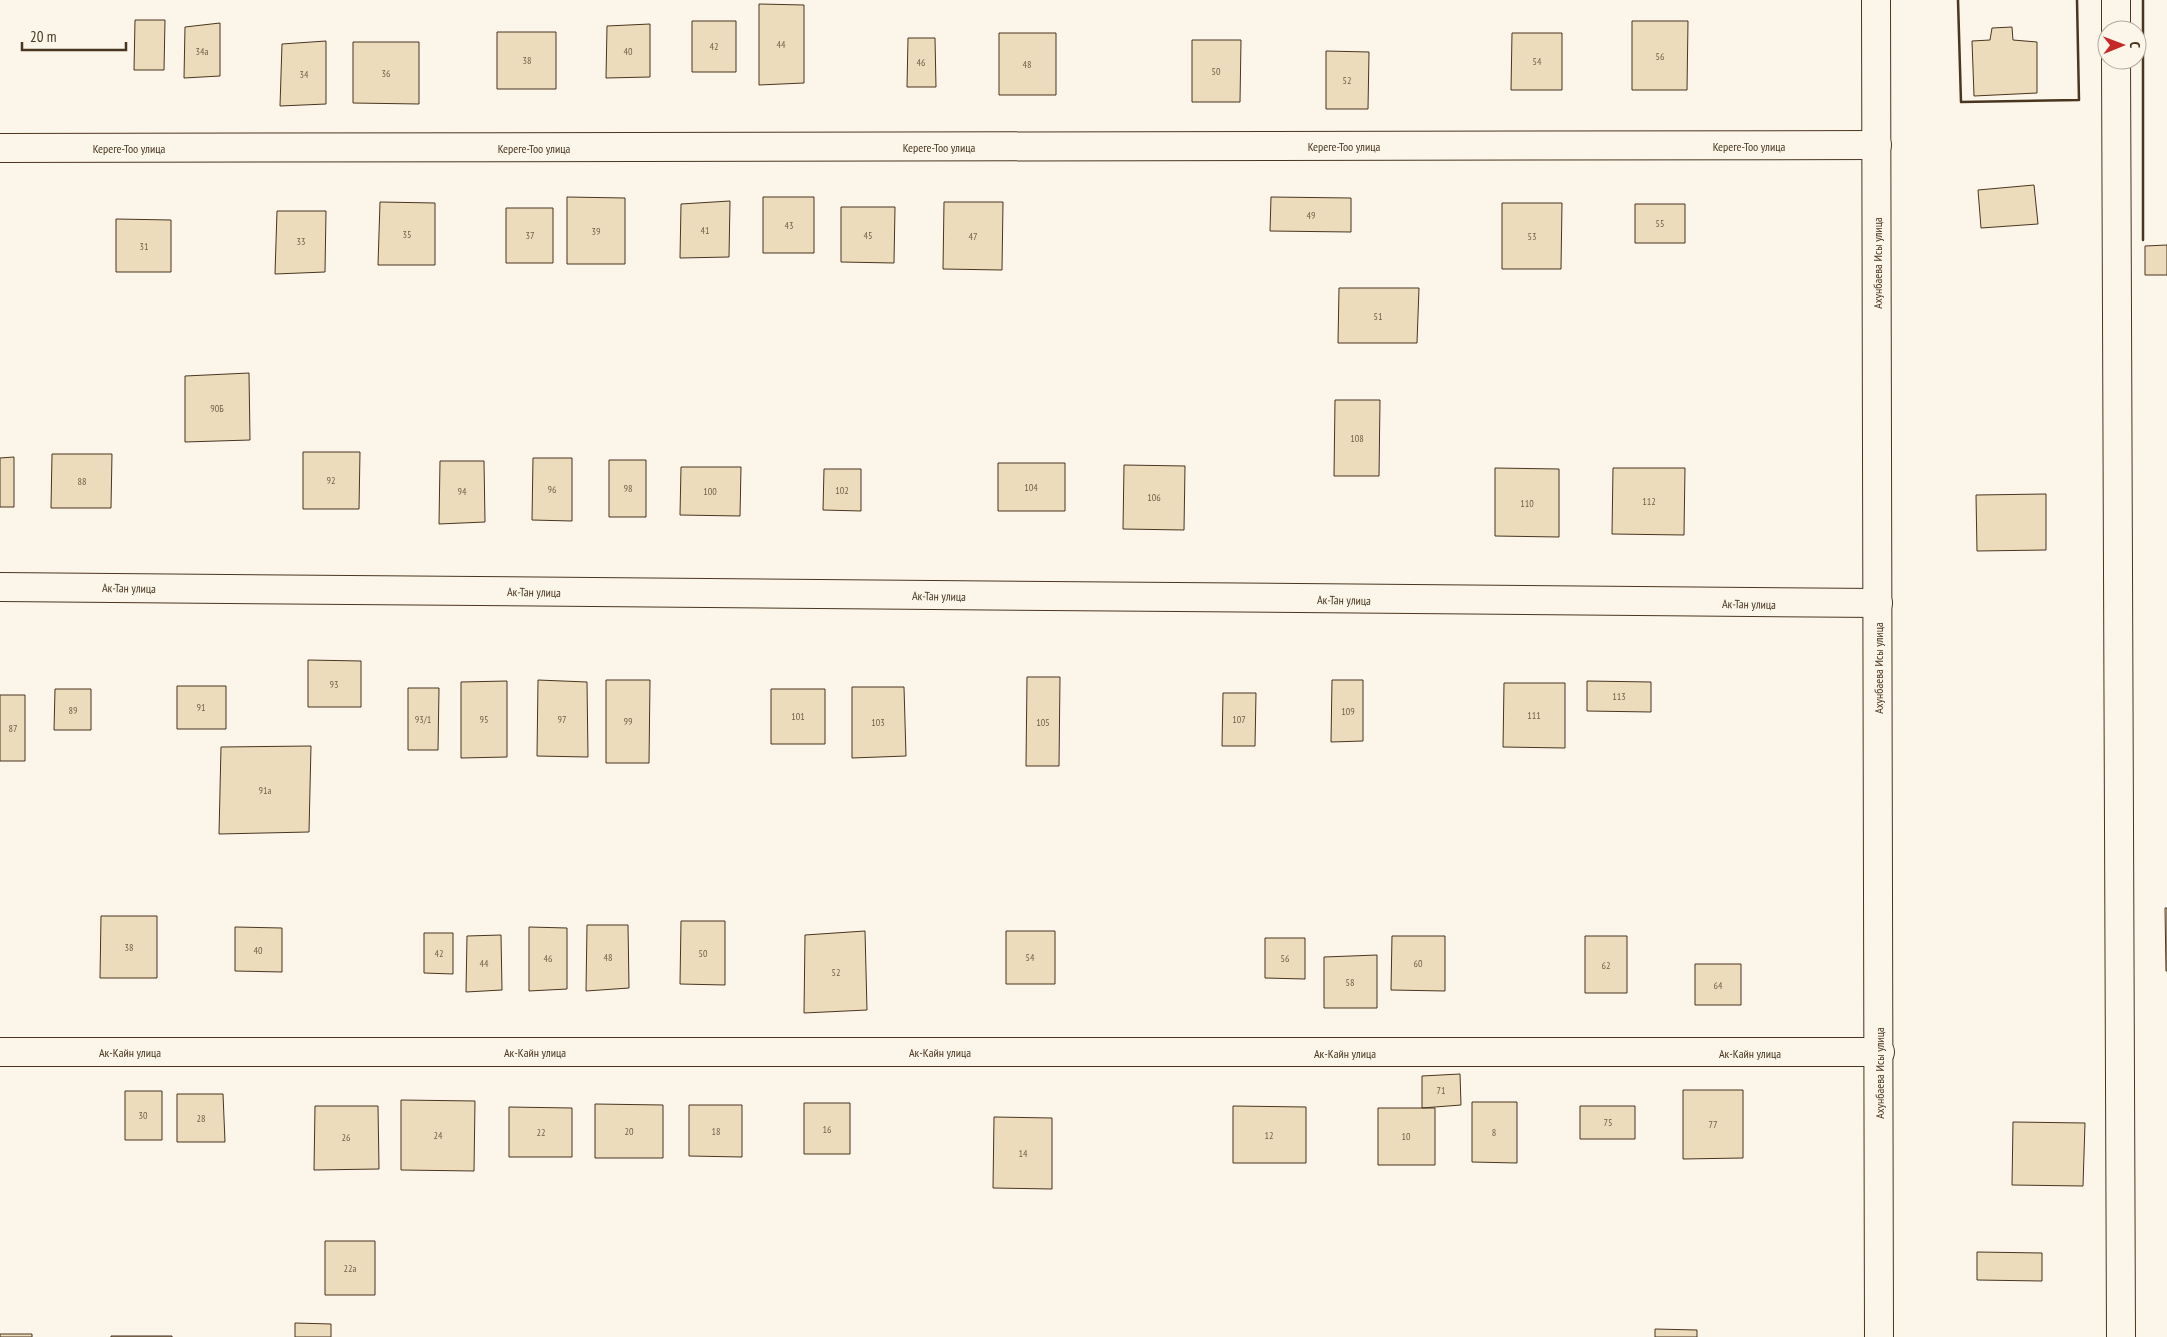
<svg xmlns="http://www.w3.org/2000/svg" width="2167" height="1337" font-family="'PT Sans Narrow',sans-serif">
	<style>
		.building { fill: #ecdcbc; stroke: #4a3520 }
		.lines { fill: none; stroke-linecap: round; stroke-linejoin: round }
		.minor-casing { stroke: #4a3520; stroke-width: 30 }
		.primary-casing { stroke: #4a3520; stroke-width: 30 }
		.minor { stroke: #fbf6e9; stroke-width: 28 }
		.primary { stroke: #fbf6e9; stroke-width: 28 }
		.wall { stroke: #4a3520; stroke-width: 2.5 }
		.labels { text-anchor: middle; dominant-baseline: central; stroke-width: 4; stroke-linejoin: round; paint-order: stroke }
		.number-label { font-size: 10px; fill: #725f47 }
		.street-label { font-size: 12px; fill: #4a3520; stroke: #fbf6e9 }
	</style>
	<rect width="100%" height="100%" fill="#fbf6e9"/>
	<path class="building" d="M759 4 804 5V83L759 85Z
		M135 20H165L164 70H134Z
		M692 21H736V72H692Z
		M1632 21H1688L1687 90H1632Z
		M220 23V76L184 78 185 27Z
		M650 24V77L606 78 607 26Z
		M2012 27 2013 40 2037 42V93L1974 96 1972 41 1990 40 1992 28Z
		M497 32H556V89H497Z
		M999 33H1056V95H999Z
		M1512 33H1562V90H1511Z
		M908 38H935L936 87H907Z
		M1192 40H1241L1240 102H1192Z
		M326 41V104L280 106 282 44Z
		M353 42H419V104L353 103Z
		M1326 51 1369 52 1368 109H1326Z
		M2034 185 2038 224 1981 228 1978 190Z
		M567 197 625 198V264H567Z
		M763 197H814V253H763Z
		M1271 197 1351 198V232L1270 231Z
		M730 201 729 257 680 258 681 204Z
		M380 202 435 203V265H378Z
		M944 202H1003L1002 270 943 269Z
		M1502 203H1562L1561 269H1502Z
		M1635 204H1685V243H1635Z
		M841 207H895L894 263 841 262Z
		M506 208H553V263H506Z
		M277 211H326L325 272 275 274Z
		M116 219 171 220V272H116Z
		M2167 245V275H2145V246Z
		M1339 288H1419L1417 343H1338Z
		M249 373 250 440 185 442V376Z
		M1335 400H1380L1379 476H1334Z
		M303 452H360L359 509H303Z
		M52 454H112L111 508H51Z
		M14 457V507H0V458Z
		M533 458H572V521L532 520Z
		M609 460H646V517H609Z
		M440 461H484L485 522 439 524Z
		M998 463H1065V511H998Z
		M1124 465 1185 466 1184 530 1123 529Z
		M681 467H741L740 516 680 515Z
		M1495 468 1559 469V537L1495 536Z
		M1613 468H1685L1684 535 1612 534Z
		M824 469H861V511L823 510Z
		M2046 494V550L1977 551 1976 495Z
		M308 660 361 661V707H308Z
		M1027 677H1060L1059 766H1026Z
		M538 680 587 682 588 757 537 756Z
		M606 680H650L649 763H606Z
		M1332 680H1363V741L1331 742Z
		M507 681V757L461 758V682Z
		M1587 681 1651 682V712L1587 711Z
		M1504 683H1565V748L1503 747Z
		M177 686H226V729H177Z
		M852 687H904L906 756 852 758Z
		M408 688H439L438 750H408Z
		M55 689H91V730H54Z
		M771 689H825V744H771Z
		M1223 693H1256L1255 746H1222Z
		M0 695H25V761H0Z
		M311 746 309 832 219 834 221 747Z
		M2165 908H2167V971H2166Z
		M101 916H157V978H100Z
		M681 921H725V985L680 984Z
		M587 925H628L629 988 586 991Z
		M235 927 282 928V972L235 971Z
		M529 927 567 928V989L529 991Z
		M865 931 867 1010 804 1013 805 935Z
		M1006 931H1055V984H1006Z
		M424 933H453V974L424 973Z
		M501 935 502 990 466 992 467 936Z
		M1392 936H1445V991L1391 990Z
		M1585 936H1627V993H1585Z
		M1265 938H1305V979L1265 978Z
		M1377 955V1008H1324V957Z
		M1695 964H1741V1005H1695Z
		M1460 1074 1461 1105 1422 1108V1076Z
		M1683 1090H1743V1158L1683 1159Z
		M125 1091H162V1140H125Z
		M177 1094H223L225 1142H177Z
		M401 1100 475 1101 474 1171 401 1170Z
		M1472 1102H1517V1163L1472 1162Z
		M804 1103H850V1154H804Z
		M595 1104 663 1105V1158H595Z
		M689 1105H742V1157L689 1156Z
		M315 1106H378L379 1169 314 1170Z
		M1233 1106 1306 1107V1163H1233Z
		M1580 1106H1635V1139H1580Z
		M509 1107 572 1108V1157H509Z
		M1378 1108H1435V1165H1378Z
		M994 1117 1052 1118V1189L993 1188Z
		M2013 1122 2085 1123 2083 1186 2012 1185Z
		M325 1241H375V1295H325Z
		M1977 1252 2042 1253V1281L1977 1280Z
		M295 1323 331 1324V1337H295Z
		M1655 1329 1697 1330V1337H1655Z
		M0 1334H32V1337H0Z
		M111 1336H172V1337H111Z"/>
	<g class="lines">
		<g class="minor-casing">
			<path id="minor" d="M2116 0V30
				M2116 60 2121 1337
				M0 148 1877 145
				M0 587 1878 603
				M0 1052H1880"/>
		</g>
		<g class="primary-casing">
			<path id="primary" d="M1876 0 1879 1337"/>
		</g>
		<use href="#minor" class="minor"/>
		<use href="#primary" class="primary"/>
		<path class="wall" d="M1958 0 1961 102 2079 100 2077 0
			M2143 240V0"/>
	</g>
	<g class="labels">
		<g class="number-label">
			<text x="781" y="44">44</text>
			<text x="714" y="46">42</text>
			<text x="202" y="51">34а</text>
			<text x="628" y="51">40</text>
			<text x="1660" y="56">56</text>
			<text x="527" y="60">38</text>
			<text x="1537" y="61">54</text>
			<text x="921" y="62">46</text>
			<text x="1027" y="64">48</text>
			<text x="1216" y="71">50</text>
			<text x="386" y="73">36</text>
			<text x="304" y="74">34</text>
			<text x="1347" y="80">52</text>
			<text x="1311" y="215">49</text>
			<text x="1660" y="223">55</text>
			<text x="789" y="225">43</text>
			<text x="705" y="230">41</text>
			<text x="596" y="231">39</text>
			<text x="407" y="234">35</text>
			<text x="530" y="235">37</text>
			<text x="868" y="235">45</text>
			<text x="973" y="236">47</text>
			<text x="1532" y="236">53</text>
			<text x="301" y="241">33</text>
			<text x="144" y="246">31</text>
			<text x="1378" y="316">51</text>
			<text x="217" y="408">90Б</text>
			<text x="1357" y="438">108</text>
			<text x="331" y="480">92</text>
			<text x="82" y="481">88</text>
			<text x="1031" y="487">104</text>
			<text x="628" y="488">98</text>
			<text x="552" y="489">96</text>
			<text x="842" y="490">102</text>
			<text x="462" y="491">94</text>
			<text x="710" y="491">100</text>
			<text x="1154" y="497">106</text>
			<text x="1649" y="501">112</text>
			<text x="1527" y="503">110</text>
			<text x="334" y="684">93</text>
			<text x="1619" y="696">113</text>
			<text x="201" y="707">91</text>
			<text x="73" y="710">89</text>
			<text x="1348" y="711">109</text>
			<text x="1534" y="715">111</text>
			<text x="798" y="716">101</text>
			<text x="423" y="719">93/1</text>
			<text x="484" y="719">95</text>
			<text x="562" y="719">97</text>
			<text x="1239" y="719">107</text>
			<text x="628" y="721">99</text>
			<text x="878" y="722">103</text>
			<text x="1043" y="722">105</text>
			<text x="13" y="728">87</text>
			<text x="265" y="790">91а</text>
			<text x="129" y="947">38</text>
			<text x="258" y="950">40</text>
			<text x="439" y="953">42</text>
			<text x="703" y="953">50</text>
			<text x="608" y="957">48</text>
			<text x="1030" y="957">54</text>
			<text x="548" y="958">46</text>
			<text x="1285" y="958">56</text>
			<text x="484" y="963">44</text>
			<text x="1418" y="963">60</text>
			<text x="1606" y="965">62</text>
			<text x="836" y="972">52</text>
			<text x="1350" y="982">58</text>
			<text x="1718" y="985">64</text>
			<text x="1441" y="1090">71</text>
			<text x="143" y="1115">30</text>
			<text x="201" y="1118">28</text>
			<text x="1608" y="1122">75</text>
			<text x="1713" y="1124">77</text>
			<text x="827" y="1129">16</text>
			<text x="629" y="1131">20</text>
			<text x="716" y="1131">18</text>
			<text x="541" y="1132">22</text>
			<text x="1494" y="1132">8</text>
			<text x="438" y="1135">24</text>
			<text x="1269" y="1135">12</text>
			<text x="1406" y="1136">10</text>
			<text x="346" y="1137">26</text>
			<text x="1023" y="1153">14</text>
			<text x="350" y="1268">22а</text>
		</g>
		<g class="street-label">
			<text x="1344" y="146">Кереге-Тоо улица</text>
			<text x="1749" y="146">Кереге-Тоо улица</text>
			<text x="939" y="147">Кереге-Тоо улица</text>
			<text x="129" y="148">Кереге-Тоо улица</text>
			<text x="534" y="148">Кереге-Тоо улица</text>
			<text transform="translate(1877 263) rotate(-90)">Ахунбаева Исы улица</text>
			<text transform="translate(129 588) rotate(1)">Ак-Тан улица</text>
			<text transform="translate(534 592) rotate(1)">Ак-Тан улица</text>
			<text transform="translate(939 596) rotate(1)">Ак-Тан улица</text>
			<text transform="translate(1344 600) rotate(1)">Ак-Тан улица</text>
			<text transform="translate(1749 604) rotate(1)">Ак-Тан улица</text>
			<text transform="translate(1878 668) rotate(-90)">Ахунбаева Исы улица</text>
			<text x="130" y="1052">Ак-Кайн улица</text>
			<text x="535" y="1052">Ак-Кайн улица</text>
			<text x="940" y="1052">Ак-Кайн улица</text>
			<text x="1345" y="1053">Ак-Кайн улица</text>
			<text x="1750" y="1053">Ак-Кайн улица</text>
			<text transform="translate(1879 1073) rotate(-90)">Ахунбаева Исы улица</text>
		</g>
	</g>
	<g transform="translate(2122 45) rotate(89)"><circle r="24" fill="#fbf6e9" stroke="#b4a999"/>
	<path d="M0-4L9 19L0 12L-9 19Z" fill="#c62828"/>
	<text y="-8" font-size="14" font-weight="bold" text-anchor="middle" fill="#4a3520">С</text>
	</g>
	<path d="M22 42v8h104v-8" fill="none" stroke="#4a3520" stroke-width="2.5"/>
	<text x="30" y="42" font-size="15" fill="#4a3520" stroke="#fbf6e9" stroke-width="4" paint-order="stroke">20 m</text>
</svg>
